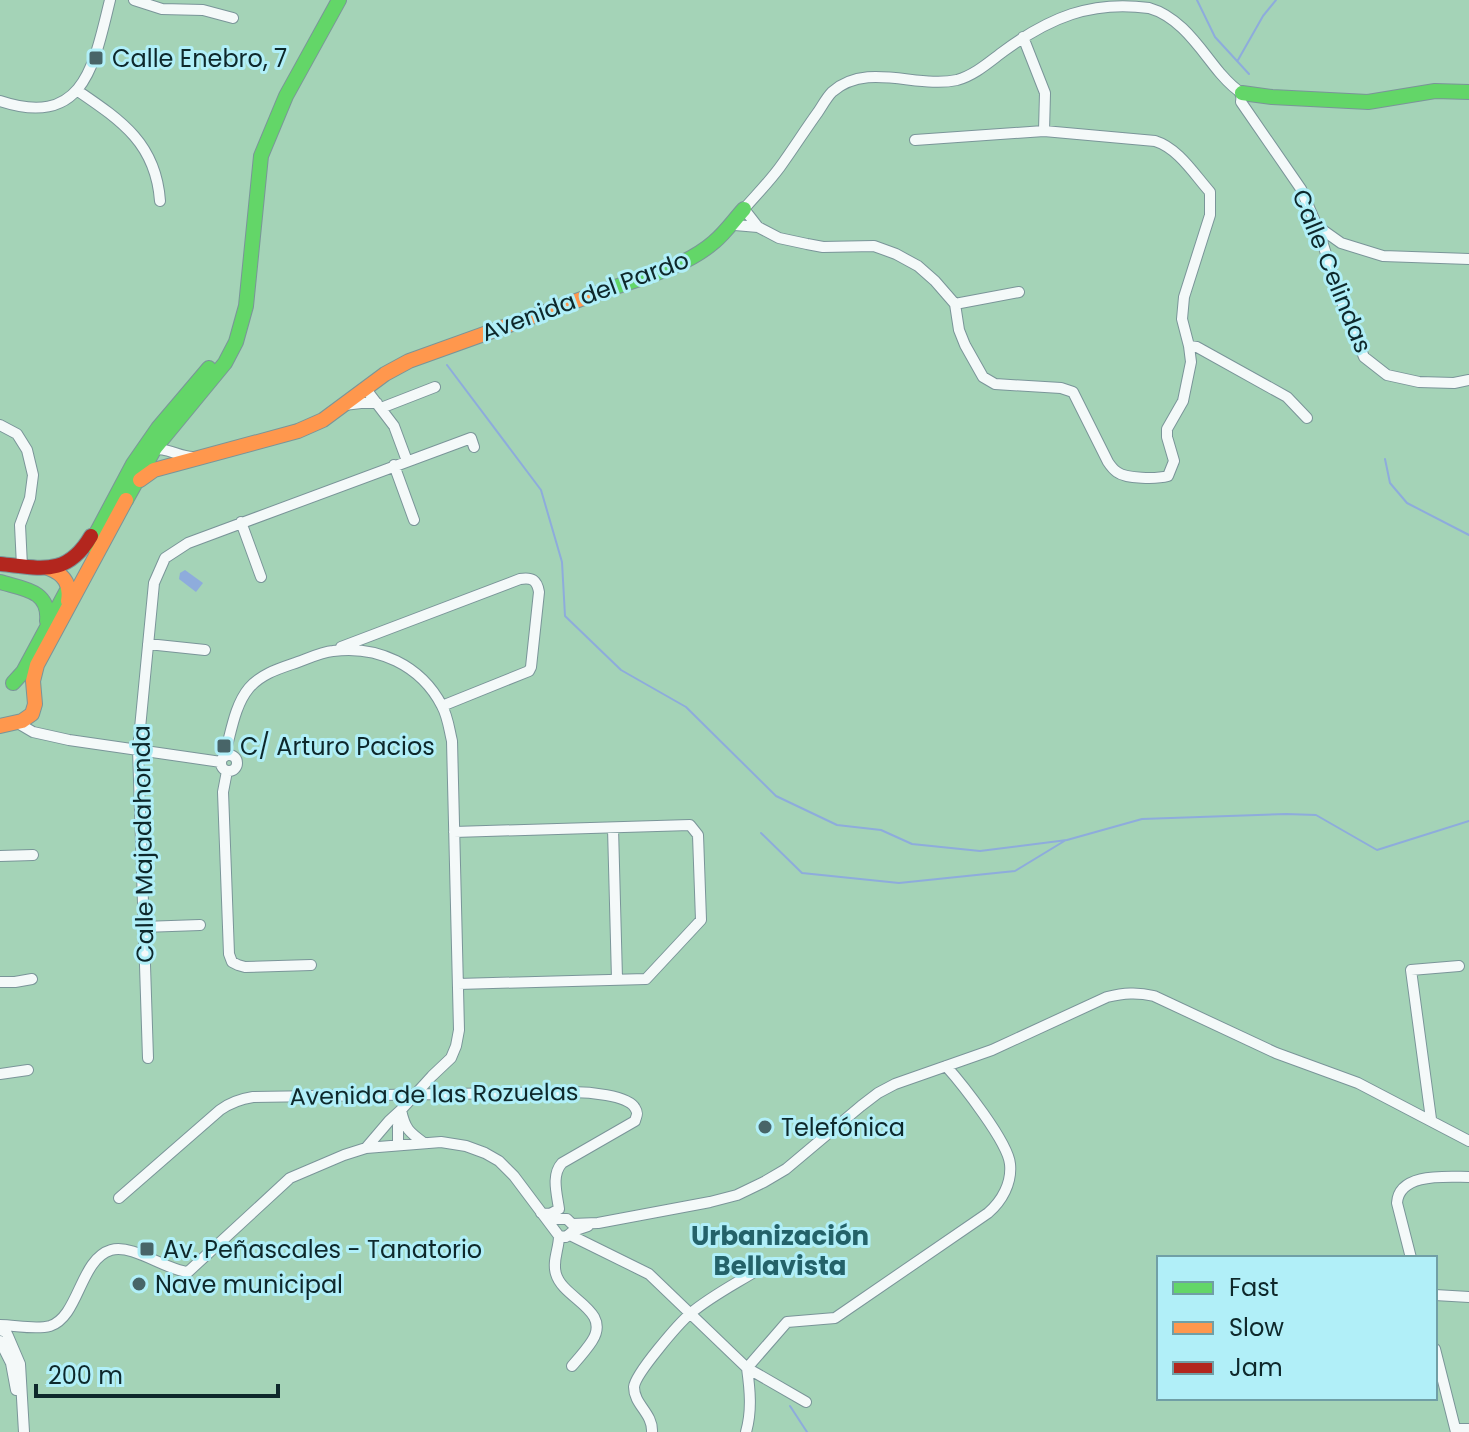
<svg xmlns="http://www.w3.org/2000/svg" width="1469" height="1432" font-family="Poppins,sans-serif">
	<style>
		.green { fill: #a4d3b7; fill-rule: evenodd }
		.water { fill: #8eacdc }
		.lines { fill: none; stroke-linecap: round; stroke-linejoin: round }
		.stream { stroke: #8eacdc; stroke-width: 2 }
		.street-casing { stroke: #7a9599; stroke-width: 12 }
		.fast-casing { stroke: #7a9599; stroke-width: 16 }
		.slow-casing { stroke: #7a9599; stroke-width: 16 }
		.jam-casing { stroke: #7a9599; stroke-width: 16 }
		.street { stroke: #f4f9f9; stroke-width: 10 }
		.fast { stroke: #63d668; stroke-width: 14 }
		.slow { stroke: #ff974d; stroke-width: 14 }
		.jam { stroke: #b3261e; stroke-width: 14 }
		.poi-dot { fill: #486568; stroke: #b1eff8; stroke-width: 3 }
		.labels { text-anchor: middle; dominant-baseline: central; stroke-width: 6; stroke-linejoin: round; paint-order: stroke }
		.poi-label { font-size: 24px; fill: #0e282b; stroke: #b1eff8; text-anchor: start }
		.street-label { font-size: 24px; fill: #0e282b; stroke: #b1eff8 }
		.neighbourhood-label { font-size: 26px; font-weight: bold; fill: #246269; stroke: #b1eff8 }
	</style>
	<rect width="100%" height="100%" fill="#b4d5da"/>
	<path class="green" d="M0 0H1469V1432H0ZM1159 1258H1435V1398H1159Z"/>
	<path class="water" d="M185 570 203 583 196 592 179 579 180 573Z"/>
	<g class="lines">
		<path class="stream" d="M1197 0 1215 37 1249 74
			M1238 60 1263 16 1276 0
			M447 365 541 490 562 562 565 616 621 670 686 707 776 796 837 825 881 830 912 844 980 851 1067 840 1142 819 1286 814 1316 815 1377 850 1469 821
			M1385 459 1390 483 1407 503 1469 535
			M761 833 802 873 899 883 1015 871 1066 840
			M790 1406 807 1432"/>
		<g class="street-casing">
			<path id="street" d="M134 0 162 9 203 10 233 18
				M1023 37 1045 93 1044 131
				M78 91C122 121 156 144 160 201
				M0 101C84 129 94 65 110 0
				M731 223 735 225 758 227 779 238 807 244 823 247 874 246 896 254 918 266 935 281 955 304 959 330 965 345 983 377 995 384 1061 388 1073 392 1108 462C1110 465 1114 470 1117 472 1126 479 1157 479 1168 476L1174 461 1167 437V429L1183 401 1191 362 1189 346 1182 319 1184 297 1210 215V192C1194 174 1178 148 1155 141L1044 131 915 140
				M1317 226 1341 243 1383 256 1469 259
				M758 227 744 209C756 195 769 182 780 167 793 149 805 130 818 112 822 106 827 97 832 92 867 61 917 89 957 80 975 75 989 62 1004 51 1049 18 1091 0 1149 8 1181 17 1200 49 1220 73 1227 81 1233 88 1242 93L1241 102 1301 189 1317 226 1341 300 1364 357 1387 375 1419 382 1454 383 1469 380
				M955 304 1019 292
				M1189 346 1197 347 1287 397 1307 418
				M365 388 394 426 407 461
				M344 405 361 403H377
				M381 408 435 387
				M0 425 17 434 27 450 33 475 30 498 20 525 22 566
				M151 451C164 445 178 457 193 457
				M394 465 414 520
				M241 522 261 577
				M148 644 205 650
				M341 647 520 579C532 577 537 580 539 592L531 667 529 671 442 706
				M16 722 33 732 69 740 221 762
				M221 763a8 8 0 1 1 16 0a8 8 0 1 1-16 0Z
				M224 757C231 734 234 706 249 688 262 673 281 668 298 662 309 658 322 652 333 651 377 645 421 665 442 706 448 717 449 729 452 741L459 1030 456 1046 451 1058 432 1076 401 1110 389 1121 366 1148
				M227 771 223 792 229 954 232 962 238 965 245 967 311 965
				M613 828 617 979
				M454 832 690 825 698 835 701 920 646 979 458 984
				M0 856 33 855
				M143 927 200 925
				M0 982H15L32 979
				M148 1058 138 749 154 583 165 558 188 543 471 438 474 447
				M0 1074 28 1070
				M401 1110C405 1129 409 1132 424 1143
				M1431 1119 1411 970 1459 966
				M398 1145V1126L400 1116
				M119 1198 220 1110C231 1102 240 1099 253 1097L572 1092C587 1092 628 1095 635 1108 639 1114 636 1116 635 1121L562 1163C551 1175 557 1194 559 1209L550 1214 541 1213
				M547 1219H567L572 1224 598 1223 710 1202 737 1195 764 1182 786 1169 861 1106 878 1093 895 1084 992 1050 1107 997C1124 993 1137 992 1154 996L1276 1053 1358 1083 1469 1141
				M570 1235 649 1274 747 1368 806 1402
				M559 1236C559 1249 552 1261 556 1274 563 1299 612 1310 592 1341 587 1349 579 1358 572 1366
				M1411 1258 1397 1203C1399 1172 1447 1177 1469 1177
				M1435 1295 1469 1297
				M0 1325C15 1325 35 1330 50 1326 79 1317 80 1259 111 1250 134 1244 165 1270 188 1272L290 1178 344 1155 366 1148 441 1142 466 1146 485 1153 499 1161 514 1176 559 1236 566 1237 573 1231 588 1226
				M0 1330 6 1332 8 1336 20 1364 24 1432
				M0 1341 11 1363 16 1390
				M1435 1349 1456 1432
				M1456 1429H1469
				M652 1432C653 1413 634 1405 634 1387 635 1374 679 1323 691 1313 711 1296 737 1283 759 1269
				M746 1432C752 1411 750 1390 747 1368L787 1322 835 1318 988 1213C1002 1201 1012 1183 1010 1164 1008 1142 962 1084 946 1066"/>
		</g>
		<g class="fast-casing">
			<path id="fast" d="M1242 93 1272 97 1368 102 1435 91 1469 92
				M598 293C636 279 683 269 714 242 725 233 734 220 744 209
				M126 500 155 448 225 363 236 342 246 306 261 156 286 96 339 0
				M90 545 133 464 158 428 209 368
				M0 582C23 589 50 590 47 621
				M13 683 23 672 66 592"/>
		</g>
		<g class="slow-casing">
			<path id="slow" d="M140 480 154 470 298 431 323 420 385 374 409 361 598 293
				M48 568C64 574 71 584 68 601
				M0 726 22 721 32 714 35 704 33 681 37 665 126 500"/>
		</g>
		<g class="jam-casing">
			<path id="jam" d="M0 564C41 568 67 577 91 536"/>
		</g>
		<use href="#street" class="street"/>
		<use href="#fast" class="fast"/>
		<use href="#slow" class="slow"/>
		<use href="#jam" class="jam"/>
	</g>
	<g class="poi-dot">
		<rect x="88" y="50" width="16" height="16" rx="4"/>
		<rect x="216" y="738" width="16" height="16" rx="4"/>
		<circle cx="765" cy="1127" r="8"/>
		<rect x="139" y="1241" width="16" height="16" rx="4"/>
		<circle cx="139" cy="1284" r="8"/>
	</g>
	<g class="labels">
		<g class="poi-label">
			<text x="112" y="58">Calle Enebro, 7</text>
			<text x="240" y="746">C/ Arturo Pacios</text>
			<text x="781" y="1127">Telefónica</text>
			<text x="163" y="1249">Av. Peñascales - Tanatorio</text>
			<text x="155" y="1284">Nave municipal</text>
		</g>
		<g class="street-label">
			<text transform="translate(1332 271) rotate(68)">Calle Celindas</text>
			<text transform="translate(585 296) rotate(-20)">Avenida del Pardo</text>
			<text transform="translate(143 844) rotate(-91)">Calle Majadahonda</text>
			<text transform="translate(434 1094) rotate(-1)">Avenida de las Rozuelas</text>
		</g>
		<g class="neighbourhood-label">
			<text x="780" y="1236">Urbanización<tspan x="780" dy="30">Bellavista</tspan></text>
		</g>
	</g>
	<rect x="1157" y="1256" width="280" height="144" fill="#b1eff8" stroke="#709fa6" stroke-width="2"/>
	<rect x="1173" y="1282" width="40" height="12" fill="#63d668" stroke="#709fa6" stroke-width="2"/>
	<text x="1229" y="1296" font-size="24" fill="#0e282b">Fast</text>
	<rect x="1173" y="1322" width="40" height="12" fill="#ff974d" stroke="#709fa6" stroke-width="2"/>
	<text x="1229" y="1336" font-size="24" fill="#0e282b">Slow</text>
	<rect x="1173" y="1362" width="40" height="12" fill="#b3261e" stroke="#709fa6" stroke-width="2"/>
	<text x="1229" y="1376" font-size="24" fill="#0e282b">Jam</text>
	<path d="M36 1384v12h242v-12" fill="none" stroke="#0e282b" stroke-width="4"/>
	<text x="48" y="1384" font-size="24" fill="#0e282b" stroke="#b1eff8" stroke-width="6" paint-order="stroke">200 m</text>
</svg>
